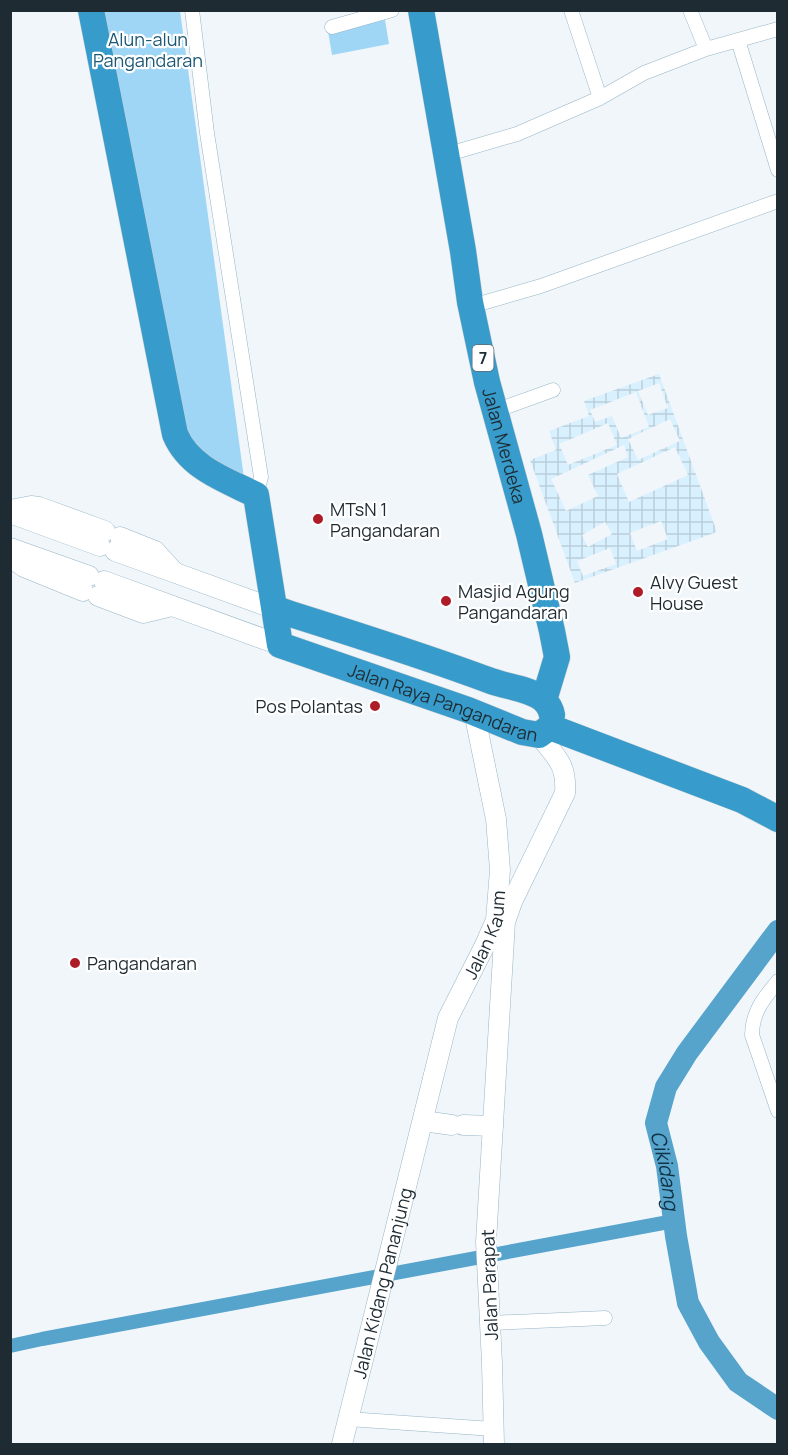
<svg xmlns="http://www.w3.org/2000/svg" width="788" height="1455" font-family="Manrope,sans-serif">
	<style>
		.industrial { fill: url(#industrial-grid); fill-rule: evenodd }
		.park { fill: #a0d6f5 }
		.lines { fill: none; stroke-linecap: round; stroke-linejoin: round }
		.canal { stroke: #56a3cc; stroke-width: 14 }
		.river { stroke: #56a3cc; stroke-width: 22 }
		.street-casing { stroke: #96b5c7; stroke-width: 15 }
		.secondary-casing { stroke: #96b5c7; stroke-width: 21 }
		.highway-casing { stroke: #ced0d2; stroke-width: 27 }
		.street { stroke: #fff; stroke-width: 14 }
		.secondary { stroke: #fff; stroke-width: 20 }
		.highway { stroke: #379ccc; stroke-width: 26 }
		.poi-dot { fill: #ae1c27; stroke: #fff; stroke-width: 2 }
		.labels { text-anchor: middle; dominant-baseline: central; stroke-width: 4.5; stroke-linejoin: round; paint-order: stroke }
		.shield { fill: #fff; stroke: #626b70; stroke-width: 1.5 }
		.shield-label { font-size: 16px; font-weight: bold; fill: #1e2b32 }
		.park-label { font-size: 18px; fill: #1c5774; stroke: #fff }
		.street-label { font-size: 18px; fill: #1e2b32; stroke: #fff }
		.poi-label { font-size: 18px; fill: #1e2b32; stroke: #fff; text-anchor: start }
		.water-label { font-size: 20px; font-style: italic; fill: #0f3244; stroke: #fff }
	</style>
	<defs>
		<pattern id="industrial-grid" width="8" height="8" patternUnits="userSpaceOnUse" patternTransform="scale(1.5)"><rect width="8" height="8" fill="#d9f1ff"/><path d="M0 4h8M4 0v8" fill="none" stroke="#bacfdb"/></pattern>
	</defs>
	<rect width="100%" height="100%" fill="#f0f6fa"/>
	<path class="industrial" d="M659 374 717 532 575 583 530 460 556 450 549 431 589 416 584 401ZM659 383 668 408 648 415 638 391ZM636 392 649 427 621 438 612 416 595 422 590 410ZM670 419 680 441 638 460 628 439ZM608 423 617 445 568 465 559 444ZM624 445 628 457 588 475 598 496 566 511 551 479ZM675 447 688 475 629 502 617 474ZM661 521 668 539 637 551 630 533ZM605 522 612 534 588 547 582 535ZM610 548 616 564 583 576 577 561Z"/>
	<path class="park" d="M101 11H180L244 478 197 453 186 434Z
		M385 20 389 44 332 55 328 31Z"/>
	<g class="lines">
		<path class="canal" d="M10 1346 42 1339 674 1221"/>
		<path class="river" id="s1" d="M778 931 687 1053 666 1087 656 1123 667 1166 676 1236 688 1303 709 1342 738 1382 778 1409"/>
		<g class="street-casing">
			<path id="street" d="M192 10 207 133 261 477 256 495
				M571 10 600 98
				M690 10 706 49
				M332 27 392 10
				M738 40 778 170
				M445 155 517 134 600 98 644 73 706 49 778 29
				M472 306 541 286 778 201
				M495 411 553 390
				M778 981C764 998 752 1012 752 1035L778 1111
				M490 1323 605 1318
				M348 1419 493 1429"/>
		</g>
		<g class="secondary-casing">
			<g id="secondary">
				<path d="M10 510 31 506 39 507 105 531"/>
				<path d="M10 513 100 546"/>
				<path d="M120 537 155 551 174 572"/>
				<path d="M10 548 89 576"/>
				<path d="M115 551 275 609"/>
				<path d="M10 557 24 567 83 591"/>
				<path d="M104 581 280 645"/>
				<path d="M98 596 143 613 172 606"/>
				<path d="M423 1121 452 1125"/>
				<path d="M463 1125 493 1126"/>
				<path id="s2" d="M342 1444 448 1018 485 945 496 920 500 870 496 819 474 712"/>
				<path d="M494 1444 492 1363 486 1242 505 922 512 902 565 793C567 764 556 757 539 735"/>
			</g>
		</g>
		<g class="highway-casing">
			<g id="highway">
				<path id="s3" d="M91 10 175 434C189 468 226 480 256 495L280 645 468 710 522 732 539 735 550 727"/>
				<path id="s4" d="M421 10 463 251 470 302 487 382 529 534 552 631 557 657 544 700"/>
				<path d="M275 609C348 632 419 654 491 681 507 687 528 688 543 699 547 703 551 709 552 715"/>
				<path d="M550 727 742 800 778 819"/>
			</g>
		</g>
		<use href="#street" class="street"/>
		<use href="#secondary" class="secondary"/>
		<use href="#highway" class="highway"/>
	</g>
	<g class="poi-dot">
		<circle cx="318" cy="519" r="6"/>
		<circle cx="638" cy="592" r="6"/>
		<circle cx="446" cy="601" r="6"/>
		<circle cx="375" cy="706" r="6"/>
		<circle cx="75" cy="963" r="6"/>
	</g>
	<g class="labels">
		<rect class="shield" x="472.5" y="345" width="21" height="26" rx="4.5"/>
		<g class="shield-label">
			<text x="483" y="358">7</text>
		</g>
		<g class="park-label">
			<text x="148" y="39">Alun-alun<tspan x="148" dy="21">Pangandaran</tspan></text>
		</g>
		<g class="street-label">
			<text stroke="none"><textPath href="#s4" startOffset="444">Jalan Merdeka</textPath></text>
			<text stroke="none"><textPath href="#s3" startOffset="861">Jalan Raya Pangandaran</textPath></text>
			<text stroke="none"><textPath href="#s2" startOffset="531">Jalan Kaum</textPath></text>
			<text stroke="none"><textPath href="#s2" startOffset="166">Jalan Kidang Pananjung</textPath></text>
			<text transform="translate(489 1285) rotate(-92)">Jalan Parapat</text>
		</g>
		<g class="poi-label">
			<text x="330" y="509">MTsN 1<tspan x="330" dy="21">Pangandaran</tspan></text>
			<text x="650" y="582">Alvy Guest<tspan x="650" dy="21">House</tspan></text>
			<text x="458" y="591">Masjid Agung<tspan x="458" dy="21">Pangandaran</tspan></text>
			<text x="363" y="706" text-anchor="end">Pos Polantas</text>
			<text x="87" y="963">Pangandaran</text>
		</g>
		<g class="water-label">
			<text stroke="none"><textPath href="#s1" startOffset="278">Cikidang</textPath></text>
		</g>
	</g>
	<rect width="788" height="1455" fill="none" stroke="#1e2b32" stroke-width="24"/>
</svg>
